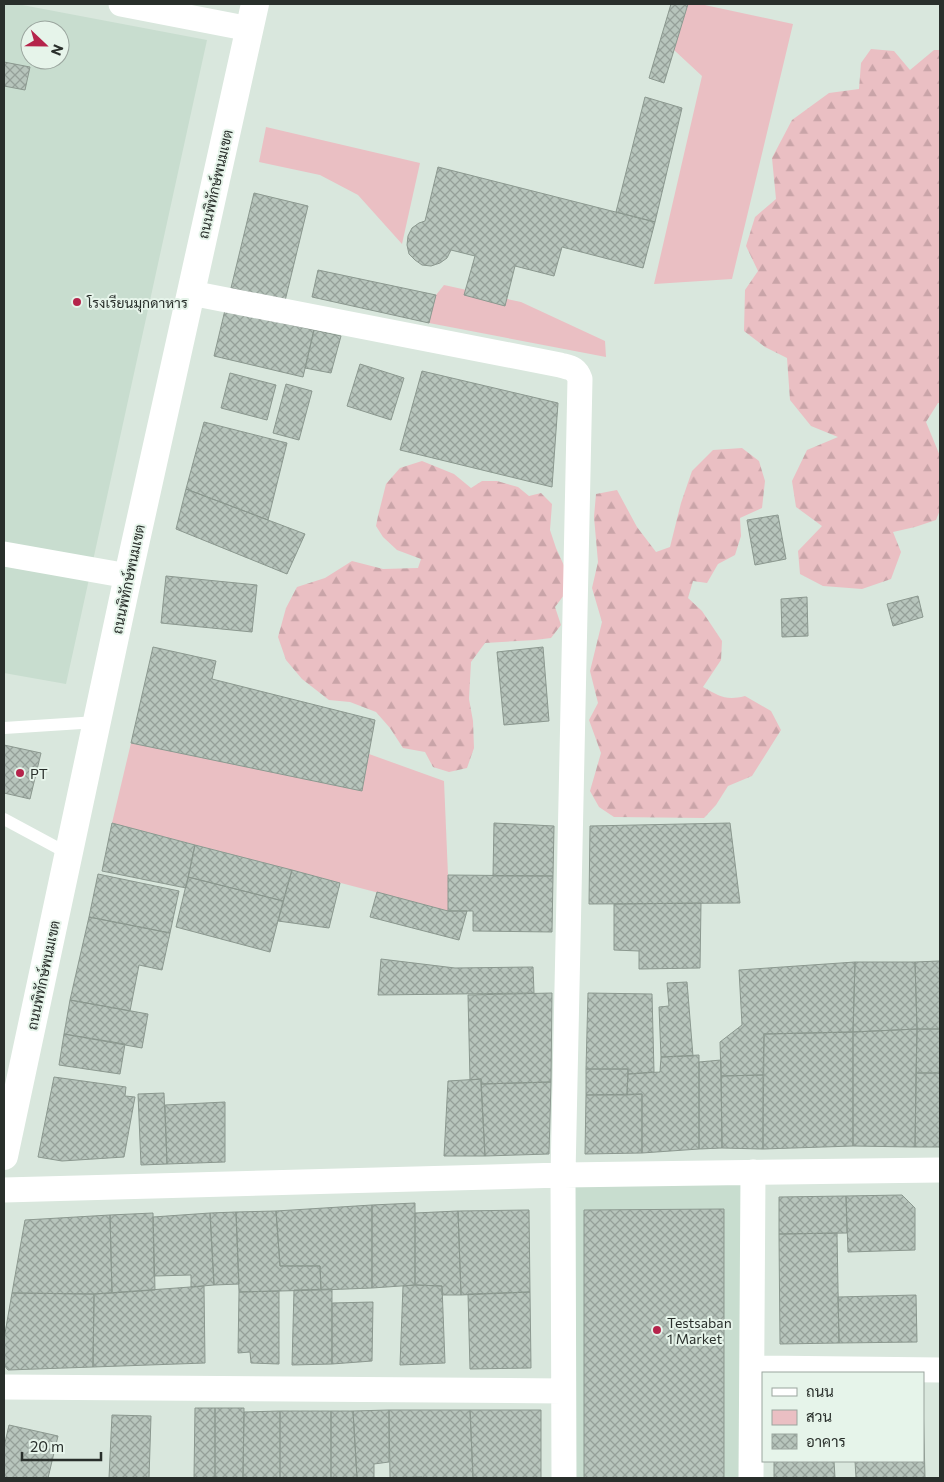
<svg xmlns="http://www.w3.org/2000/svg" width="944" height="1482" font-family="Commissioner,Sarabun,sans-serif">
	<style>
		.built { fill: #c8ddcf; fill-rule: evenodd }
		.green { fill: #eabfc3 }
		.forest { fill: url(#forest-firs) }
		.building { fill: url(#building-cross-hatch); stroke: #8b988f }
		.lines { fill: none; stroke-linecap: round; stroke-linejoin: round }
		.lane { stroke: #fff; stroke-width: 12 }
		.street { stroke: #fff; stroke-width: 25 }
		.primary { stroke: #fff; stroke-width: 28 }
		.poi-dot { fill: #b5244b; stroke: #e6f4ea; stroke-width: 2 }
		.labels { text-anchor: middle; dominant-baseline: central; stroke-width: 4; stroke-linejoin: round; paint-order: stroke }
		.street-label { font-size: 14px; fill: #292f2b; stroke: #e6f4ea }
		.poi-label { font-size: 14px; fill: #292f2b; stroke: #e6f4ea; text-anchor: start }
	</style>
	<defs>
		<pattern id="forest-firs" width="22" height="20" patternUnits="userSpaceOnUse" patternTransform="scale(1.25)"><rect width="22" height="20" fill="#eabfc3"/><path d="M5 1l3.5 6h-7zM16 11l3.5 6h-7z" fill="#c9a4a8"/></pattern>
		<pattern id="building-cross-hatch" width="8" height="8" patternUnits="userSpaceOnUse" patternTransform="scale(1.25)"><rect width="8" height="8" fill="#b7c5bc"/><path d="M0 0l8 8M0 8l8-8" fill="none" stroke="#95a099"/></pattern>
	</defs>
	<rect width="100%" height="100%" fill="#d9e7dd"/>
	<path class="built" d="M4 4H17L207 40 66 684 4 673ZM30 30H60V60H30Z
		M747 1178 744 1478H570L569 1182Z"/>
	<path class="green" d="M688 4H700L793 24 732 279 654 284 702 76 674 50Z
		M266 127 420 163 402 244 358 195 320 175 259 162Z
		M444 285 521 302 605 341 606 357 429 323 436 295Z
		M131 743 362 791 369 754 444 781 448 875V911L112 823Z"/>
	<path class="forest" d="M871 49 894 51 910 70 934 50H940V403H938L926 422 940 456V510L936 520 915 527 893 532 901 552 891 579 862 589 823 586 800 574 798 551 822 526 796 507 792 481 807 450 838 437 811 426 790 400 787 358 765 347 744 331 745 290 758 271 746 246 755 217 776 199 772 158 792 120 829 93 859 89 861 63Z
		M742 448 759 461 765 481 762 508 740 518 741 536 735 555 718 564 707 583 693 581 688 598 702 611 722 641 721 660 703 687C719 696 726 701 745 696L771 711 781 730 752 776 728 786 716 805 704 818 614 817 599 807 590 791 601 753 589 720 598 703 590 671 602 622 592 588 598 562 594 517 596 494 617 490 637 527 656 552 670 547 681 503 692 471 713 450Z
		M422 461 454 474 471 488 482 481H497L518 487 529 496 541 493 552 504 550 530 556 548 566 570 564 595 555 607 561 625 551 638 535 640 485 643 471 662 469 699 473 721 474 748 467 768 449 772 433 767 425 752 403 748 390 728 376 712 350 702 329 700 302 679 286 660 278 637 286 608 297 587 325 578 352 561 383 569 418 568 421 559 397 550 383 537 376 526 378 516 386 484 400 468Z"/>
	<path class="building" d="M671 4H688L664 83 649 78Z
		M4 62 30 67 25 90 4 86Z
		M645 97 682 108 655 222 616 212Z
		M438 167 655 222 643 268 562 247 554 276 515 266 505 306 464 295 475 256 451 250 447 258 440 263 431 266 422 265 415 260 409 254 407 245 408 236 412 228 419 223 425 221Z
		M254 193 308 206 285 301 231 288Z
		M318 270 436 295 429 323 312 297Z
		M225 310 314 330 303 377 214 356Z
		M314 330 341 336 331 373 305 368Z
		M360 364 404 378 391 420 347 406Z
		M422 371 558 403 552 487 400 450Z
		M230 373 276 385 267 420 221 408Z
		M286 384 312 391 299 440 273 433Z
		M204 422 287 443 268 520 186 489Z
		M186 489 305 534 287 574 176 529Z
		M778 515 786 559 755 565 747 520Z
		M166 576 257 585 252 632 161 623Z
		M918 596 923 617 893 626 887 604Z
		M807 597 808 636 782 637 781 599Z
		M153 647 216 661 212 679 375 720 362 791 131 743Z
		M543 647 549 721 504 725 497 652Z
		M4 745 41 753 30 799 4 793Z
		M112 823 195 845 186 888 102 871Z
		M494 823 554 826 553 876H493Z
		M730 823 740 903 589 904 590 826Z
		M195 845 292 870 283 901 188 877Z
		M292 870 340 883 329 928 278 921Z
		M98 874 179 891 170 933 89 917Z
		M448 875 553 876 552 932 473 931V911H448Z
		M188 877 283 901 270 952 176 927Z
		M377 892 448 911H467L459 940 370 917Z
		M701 903 700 968 639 969V951L614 950V904Z
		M89 917 170 933 162 970 139 965 130 1011 70 1000Z
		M381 959 455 968 533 967 534 993 378 995Z
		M940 961V1029H917L915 962Z
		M855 962 853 1032 764 1034 763 1075 721 1076 720 1042 742 1025 739 970Z
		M855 962H915L917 1029 853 1032Z
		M687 982 693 1056 661 1057 659 1007 669 1006 667 983Z
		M552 993 551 1082 481 1084V1079L470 1080 468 995Z
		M588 993 652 994 654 1072 628 1074V1069H586Z
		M70 1000 148 1014 142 1048 64 1034Z
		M917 1029 915 1147 853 1146V1032Z
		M917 1029H940V1073H916Z
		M853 1032V1146L763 1149 764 1034Z
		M64 1034 125 1044 120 1074 59 1065Z
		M699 1055V1149L642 1153V1094L627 1095 628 1074 660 1072 661 1057Z
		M721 1060 722 1148 699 1149V1062Z
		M586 1069H628L627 1095H586Z
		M916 1073H940V1147H915Z
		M763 1075V1149L722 1148 721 1076Z
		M54 1077 126 1087 125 1096 135 1097 124 1157 62 1161 38 1157Z
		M481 1079 485 1156H444L448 1081Z
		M551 1082 549 1154 485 1156 481 1084Z
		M164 1093 167 1164 141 1165 138 1094Z
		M642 1094V1153L585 1154 586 1095Z
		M225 1102V1162L167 1164 165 1105Z
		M902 1195 915 1208V1250L848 1252 846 1196Z
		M846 1196 847 1233 779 1234V1197Z
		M415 1203V1285L372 1288V1205Z
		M372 1205V1288L321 1290 320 1266H280L276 1211Z
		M724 1209V1478H584V1210Z
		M529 1210 530 1292 461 1295 458 1211Z
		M276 1211 280 1266H320L321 1290 239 1292 236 1212Z
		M458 1211 461 1295H442V1286L415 1285V1213Z
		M236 1212 239 1284 214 1285 210 1213Z
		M153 1213 155 1290 112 1293 110 1215Z
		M210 1213 214 1285 191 1287V1275L154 1276 153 1217Z
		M110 1215 112 1293 94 1294 12 1293 25 1220Z
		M837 1233 839 1343 780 1344 779 1234Z
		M415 1285 442 1286 445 1363 400 1365 403 1286Z
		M204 1286 205 1363 93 1367 94 1294Z
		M332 1289V1364L292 1365 294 1290Z
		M279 1291V1364L251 1363 250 1352 238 1353 239 1292Z
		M530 1292 531 1368 470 1369 468 1294Z
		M12 1293 94 1294 93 1367 8 1370 4 1365V1339Z
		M916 1295 917 1342 839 1343 838 1297Z
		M373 1302 372 1361 332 1364V1303Z
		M923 1398 925 1478H856L855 1461H923Z
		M195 1408H215V1478H194Z
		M215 1408H244L243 1478H215Z
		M389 1410V1462L374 1464V1478H357L353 1411Z
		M389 1410H470L473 1478H422V1477L390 1478Z
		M470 1410H541V1478H473Z
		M280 1411V1478H243L244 1412Z
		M280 1411H331V1478H280Z
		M331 1411H353L357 1478H331Z
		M112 1415 151 1416 149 1478H109Z
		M9 1425 58 1436 48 1478H4V1447Z
		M774 1461H834L835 1478H774Z"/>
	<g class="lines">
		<path class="lane" d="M4 728 97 722
			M4 819 69 854"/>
		<path class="street" d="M121 4 250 29
			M191 293 560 365C571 368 576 368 580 379L563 1175 564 1478
			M4 554 128 576
			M4 1190 563 1175 940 1170
			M752 1368 940 1370
			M4 1387 563 1391
			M751 1478 753 1172"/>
		<path class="primary" d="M4 1156 128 576 255 4"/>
	</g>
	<g class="poi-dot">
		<circle cx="77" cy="302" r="5"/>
		<circle cx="20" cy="773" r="5"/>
		<circle cx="657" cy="1330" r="5"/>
	</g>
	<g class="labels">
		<g class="street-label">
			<text transform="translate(215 184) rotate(-77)">ถนนพิทักษ์พนมเขต</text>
			<text transform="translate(128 579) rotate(-78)">ถนนพิทักษ์พนมเขต</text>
			<text transform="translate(43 975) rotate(-78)">ถนนพิทักษ์พนมเขต</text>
		</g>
		<g class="poi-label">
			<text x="87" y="302">โรงเรียนมุกดาหาร</text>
			<text x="30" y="773">PT</text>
			<text x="667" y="1322">Testsaban<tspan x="667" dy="16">1 Market</tspan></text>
		</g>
	</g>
	<rect width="944" height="1482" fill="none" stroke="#292f2b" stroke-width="10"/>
	<rect x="762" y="1372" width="162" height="90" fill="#e6f4ea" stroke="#9aa59e"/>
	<rect x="772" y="1388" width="25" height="8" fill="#ffffff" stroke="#9aa59e"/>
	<text x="806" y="1397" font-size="15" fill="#292f2b">ถนน</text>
	<rect x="772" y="1410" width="25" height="15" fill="#eabfc3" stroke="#9aa59e"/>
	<text x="806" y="1422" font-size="15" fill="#292f2b">สวน</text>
	<rect x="772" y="1434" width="25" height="15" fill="url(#building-cross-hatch)" stroke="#9aa59e"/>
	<text x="806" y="1447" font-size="15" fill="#292f2b">อาคาร</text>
	<g transform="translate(45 45) rotate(112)"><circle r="24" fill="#e6f4ea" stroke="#9aa59e"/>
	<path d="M0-4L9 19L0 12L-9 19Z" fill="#b5244b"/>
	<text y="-8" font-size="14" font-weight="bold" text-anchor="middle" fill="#292f2b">N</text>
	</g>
	<path d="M22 1452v8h79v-8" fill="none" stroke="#292f2b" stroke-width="2.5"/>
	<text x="30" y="1452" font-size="15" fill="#292f2b" stroke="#e6f4ea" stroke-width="4" paint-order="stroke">20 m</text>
</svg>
